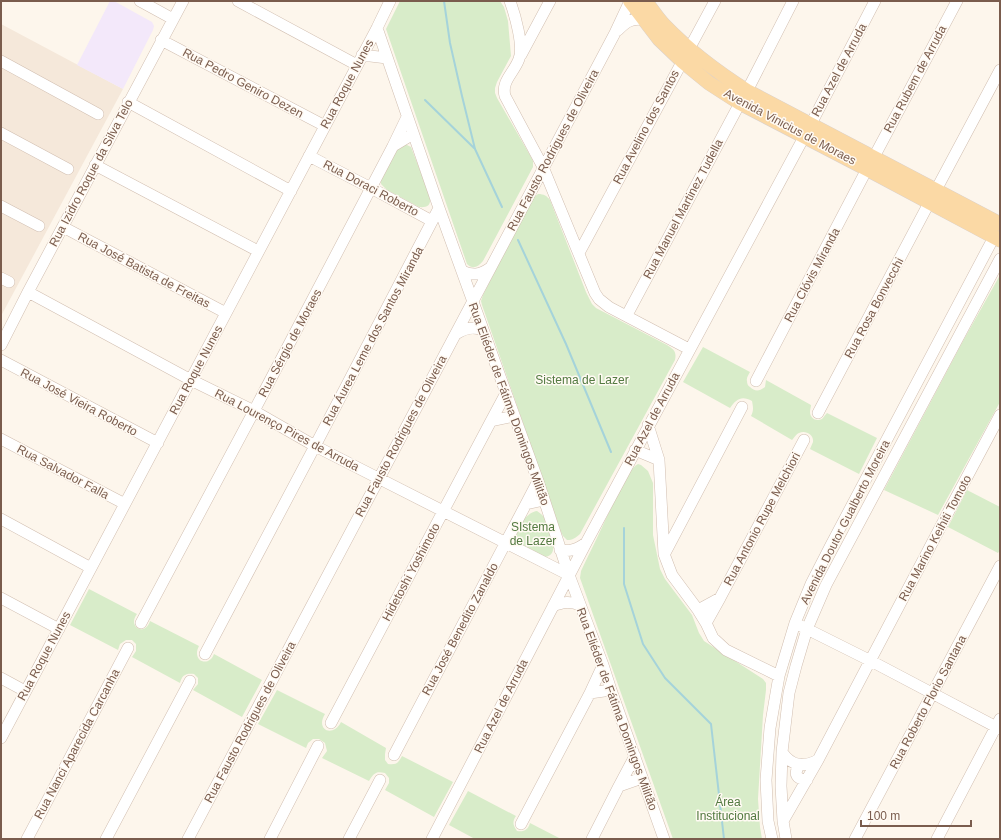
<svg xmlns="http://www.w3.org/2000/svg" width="1001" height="840" font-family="Helvetica,sans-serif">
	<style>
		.residential { fill: #f5e8da }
		.education { fill: #f3e8fa }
		.green { fill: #d8ecc9 }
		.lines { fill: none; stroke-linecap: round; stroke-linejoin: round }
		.stream { stroke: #a5d3da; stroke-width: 2 }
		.minor-casing { stroke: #d1beb0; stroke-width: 12 }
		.major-casing { stroke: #dad1cd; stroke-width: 15 }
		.minor { stroke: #fff; stroke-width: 11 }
		.major { stroke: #fbd9a5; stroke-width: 14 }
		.labels { text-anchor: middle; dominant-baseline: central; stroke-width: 3; stroke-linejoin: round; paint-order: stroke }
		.street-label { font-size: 12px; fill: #7a5c4d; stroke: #fffaf3 }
		.park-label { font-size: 12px; fill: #537a41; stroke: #fffaf3 }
	</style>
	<rect width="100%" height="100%" fill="#fdf6ec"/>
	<path class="residential" d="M1 24 123 89 1 316Z"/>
	<path class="education" d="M110 1H114L152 22 154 26 153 30 123 89 77 65Z"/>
	<path class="green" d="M400 1H500L504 7 508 21 511 56 497 82 495 88V93L497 98 531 157 533 161V167L483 261C478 267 473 270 467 264L386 29Z
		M405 144 411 147 429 194C432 204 429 208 419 207L387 190 381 184V177L396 150Z
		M538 194C544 194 547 196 550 200L586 292 592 304 596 308 667 345C673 349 677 351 675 360L580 534C575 538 573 540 567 540L563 536 561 532 482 305 481 301 483 295 512 237 534 197Z
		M1000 275V402L938 515 884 490 963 341Z
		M703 347 750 372C749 374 746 378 747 381 747 384 748 386 750 387 755 392 760 391 765 387L766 380 811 405C811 407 810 409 810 412 810 418 816 422 822 419 823 418 826 414 827 413L877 438 859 474 810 449C811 447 812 444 813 442 814 435 806 430 799 433 796 434 794 438 792 440L751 416C754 410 753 407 752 401 742 395 736 399 730 408L683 382Z
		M638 464 641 465 648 471 653 483V535L660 569 665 579 692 615 699 633 704 641 763 679 766 683V690L763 715 758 799 760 827 762 839H673L580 578 581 571C590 552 600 532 609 512 615 501 627 470 638 464Z
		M967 490 1000 507V550L998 553 948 527Z
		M537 511C540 513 544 516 546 520 550 528 561 556 545 557 540 557 537 554 533 552 528 549 520 545 517 539 514 529 527 512 537 511Z
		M89 589 137 614C127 627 145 637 150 621L199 646C191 661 209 668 214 654L262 680 242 717 193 690 198 684V678L194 674C186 673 182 675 180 683L132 657 136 651V644L132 640H126L120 644 118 650 70 625Z
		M277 690 325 714C315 730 333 738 341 722L386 748 385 754V760L388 764C397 765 398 763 402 756L453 782 434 817 385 790 389 783V778L385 773C376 771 374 773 369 781L322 758 327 751 325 743 319 739H313L308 743 306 748 258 724Z
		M468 791 516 816C512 822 513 825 517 831 524 832 528 830 530 823L561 839H475L449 825Z"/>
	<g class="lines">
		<path class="stream" d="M444 1 450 43 462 96 475 149 502 207
			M425 100 474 148
			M518 240 566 344 611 452
			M624 528V584L643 644 665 678 711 724 724 839"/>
		<g class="minor-casing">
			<path id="minor" d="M140 1 173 19
				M238 1 357 65
				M510 1C515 15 524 46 519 59 514 73 501 81 505 96L543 167 595 293 599 299 609 307 689 349
				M377 28 439 208 538 481 569 575 603 665 611 690 664 839
				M618 30C627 21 631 19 643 19
				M161 40 325 126
				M362 55 387 58
				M521 55 550 1
				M1 61 98 114
				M747 91 793 1
				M128 102 291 191
				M407 117 393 146 413 134
				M1 133 68 169
				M309 156 371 188 432 221
				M874 157 957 1
				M95 165 258 251
				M936 190 1000 70
				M1 206 39 226
				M63 227 226 313
				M579 253 715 1
				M462 271C473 276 480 275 490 268
				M1 278 9 282
				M28 292 191 380 254 411 315 446 569 575
				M627 315 740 103
				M456 334C465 328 473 326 483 330
				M1 345 28 292 183 1
				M1 360 158 443
				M756 381 867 169
				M506 393 491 421 514 416
				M818 413 929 203
				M1 439 125 504
				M635 450 659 460 648 425
				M659 460 664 554 672 575 698 610 706 623 713 638 726 650 779 676
				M538 481 526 504 544 500
				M1 519 91 568
				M560 550C570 552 577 549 586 543
				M665 553 742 407
				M1 598 59 629
				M720 598 804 440
				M553 606C563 602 570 601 580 605
				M698 610 720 598 706 623
				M141 623 254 411 393 146
				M801 626 871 661 1000 729
				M205 654 315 446 439 208
				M603 665 590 693 611 690
				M1 678 25 691
				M331 723 491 421
				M1 738 377 28 390 1
				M782 752C792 767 804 767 818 760
				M394 755 526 504
				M635 756 619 786 642 778
				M800 764C793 774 796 779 807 780
				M783 821 818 760 951 507 1000 415
				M521 824 590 693
				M27 839 128 648
				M106 839 190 681
				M188 839 615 33 630 1
				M270 839 318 746
				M349 839 380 780
				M432 839 586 543 811 124 875 1
				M592 839 619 786
				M772 839 768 821 766 780 770 728 779 676 795 623 811 584 831 545 994 237
				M786 839 783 821 781 786 782 752 789 693 796 666 807 629 826 585 1000 259
				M855 839 1000 566
				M937 839 1000 719"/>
		</g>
		<g class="major-casing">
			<path id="major" d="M630 1 659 39 682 61 709 83 740 103 867 169 1000 240
				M645 1C652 9 657 18 664 25 689 51 717 72 747 91L1000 224"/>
		</g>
		<use href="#minor" class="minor"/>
		<use href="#major" class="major"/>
	</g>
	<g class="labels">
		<g class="street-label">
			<text transform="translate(839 70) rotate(-62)">Rua Azel de Arruda</text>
			<text transform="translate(915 79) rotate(-62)">Rua Rubem de Arruda</text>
			<text transform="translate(243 83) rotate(28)">Rua Pedro Geniro Dezen</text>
			<text transform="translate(347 84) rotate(-62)">Rua Roque Nunes</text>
			<text transform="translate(646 127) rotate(-62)">Rua Avelino dos Santos</text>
			<text transform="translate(790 127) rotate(28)">Avenida Vinicius de Moraes</text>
			<text transform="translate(553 150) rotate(-62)">Rua Fausto Rodrigues de Oliveira</text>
			<text transform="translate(91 173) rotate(-62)">Rua Izidro Roque da Silva Telo</text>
			<text transform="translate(371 188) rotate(28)">Rua Doraci Roberto</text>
			<text transform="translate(683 209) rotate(-62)">Rua Manuel Martinez Tudella</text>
			<text transform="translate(144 270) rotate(28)">Rua José Batista de Freitas</text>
			<text transform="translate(812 275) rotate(-62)">Rua Clóvis Miranda</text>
			<text transform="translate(874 308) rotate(-62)">Rua Rosa Bonvecchi</text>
			<text transform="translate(373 336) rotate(-62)">Rua Áurea Leme dos Santos Miranda</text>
			<text transform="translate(290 343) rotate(-62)">Rua Sérgio de Moraes</text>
			<text transform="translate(196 370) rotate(-62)">Rua Roque Nunes</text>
			<text transform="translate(79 402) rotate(28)">Rua José Vieira Roberto</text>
			<text transform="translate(509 404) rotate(70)">Rua Eliéder de Fátima Domingos Militão</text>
			<text transform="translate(652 419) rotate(-62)">Rua Azel de Arruda</text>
			<text transform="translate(287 430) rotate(28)">Rua Lourenço Pires de Arruda</text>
			<text transform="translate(401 436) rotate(-62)">Rua Fausto Rodrigues de Oliveira</text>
			<text transform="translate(63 472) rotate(28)">Rua Salvador Falla</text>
			<text transform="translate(762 519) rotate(-62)">Rua Antonio Rupe Melchiori</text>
			<text transform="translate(845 522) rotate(-63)">Avenida Doutor Gualberto Moreira</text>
			<text transform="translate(935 538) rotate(-62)">Rua Marino Keihiti Tomoto</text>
			<text transform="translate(411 572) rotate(-62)">Hidetoshi Yoshimoto</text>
			<text transform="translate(460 629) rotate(-62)">Rua José Benedito Zanaldo</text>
			<text transform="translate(44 656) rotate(-62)">Rua Roque Nunes</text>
			<text transform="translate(928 702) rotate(-62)">Rua Roberto Florio Santana</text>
			<text transform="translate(501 706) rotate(-63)">Rua Azel de Arruda</text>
			<text transform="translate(617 709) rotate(70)">Rua Eliéder de Fátima Domingos Militão</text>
			<text transform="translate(250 722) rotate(-62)">Rua Fausto Rodrigues de Oliveira</text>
			<text transform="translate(77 744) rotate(-62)">Rua Nanci Aparecida Carcanha</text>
		</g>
		<g class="park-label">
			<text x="582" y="380">Sistema de Lazer</text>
			<text x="533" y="527">SIstema<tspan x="533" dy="14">de Lazer</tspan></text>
			<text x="728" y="802">Área<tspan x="728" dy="14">Institucional</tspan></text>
		</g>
	</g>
	<rect width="1001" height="840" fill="none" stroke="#7a5c4d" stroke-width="4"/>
	<path d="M861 820v6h110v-6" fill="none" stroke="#7a5c4d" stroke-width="2"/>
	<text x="867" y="820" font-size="12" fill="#7a5c4d" stroke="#fffaf3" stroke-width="3" paint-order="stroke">100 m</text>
</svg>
